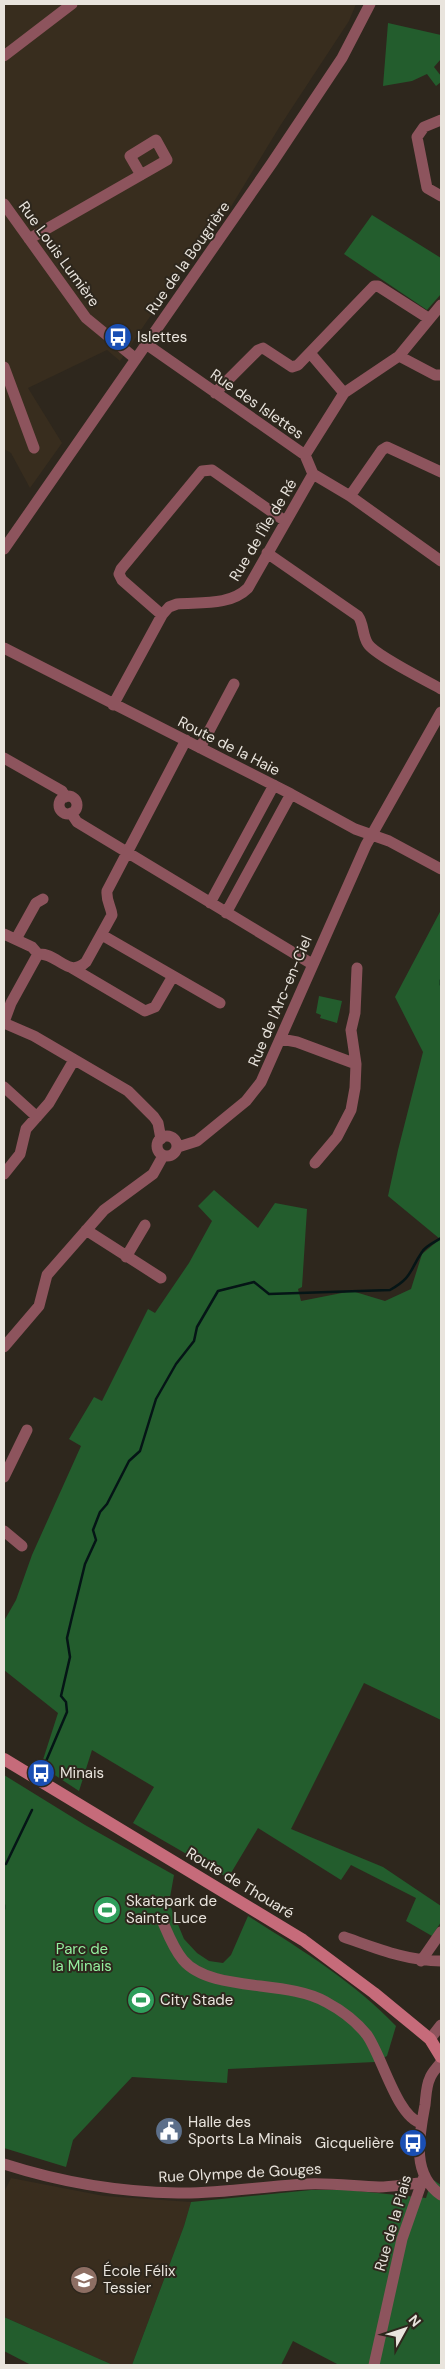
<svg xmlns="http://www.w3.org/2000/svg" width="445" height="2369" font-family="'DM Sans',sans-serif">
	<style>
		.built { fill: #382d1e }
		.education { fill: #392d1e }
		.green { fill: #235d2d }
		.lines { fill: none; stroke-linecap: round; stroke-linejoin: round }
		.stream { stroke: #051516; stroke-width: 2.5 }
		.street { stroke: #8d545d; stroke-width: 11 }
		.secondary { stroke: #c66b7a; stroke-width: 12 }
		.labels { text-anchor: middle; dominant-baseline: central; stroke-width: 4; stroke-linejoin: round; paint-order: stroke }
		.street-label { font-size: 15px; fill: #e9e4dd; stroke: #2e271d }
		.poi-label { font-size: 15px; fill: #e9e4dd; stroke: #2e271d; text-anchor: start }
		.park-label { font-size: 15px; fill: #94f09f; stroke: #2e271d }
	</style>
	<rect width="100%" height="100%" fill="#2e271d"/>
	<path class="built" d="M4 4H356L349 21 280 126 229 210 174 281 120 361 107 350 28 388 62 443 30 488 11 453 4 449Z"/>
	<path class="education" d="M11 2178 104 2196 191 2202 184 2226 132 2365H113L4 2317V2192Z"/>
	<path class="green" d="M388 23 441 35V59L434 67 441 76V82L436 86 427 74 412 81 383 86Z
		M372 215 441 258V294L427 310 344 254Z
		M441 910V1720L364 1683 291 1829 383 1867 441 1906V1922L432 1936 406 1921 416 1898 351 1865 341 1880 258 1828 228 1878 133 1823 154 1787 92 1750 79 1791 41 1766 58 1713 4 1670V1621L16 1600 32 1555 81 1446 69 1439 94 1397 102 1401 148 1309 155 1313 189 1263 212 1221 198 1206 214 1190 258 1228 275 1203 307 1209 302 1287 298 1289 301 1301 352 1291 385 1301 411 1289 422 1254 440 1239 388 1196 398 1150 423 1052 395 997Z
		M319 996 342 1001 337 1023 320 1018 321 1015 316 1013Z
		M4 1775 85 1825 174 1875 169 1903 184 1939 197 1953 209 1961 223 1963 231 1955 248 1916C300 1949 353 1981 396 2026L387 2056 375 2062 228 2069 227 2083 132 2077 73 2140 66 2167 4 2148Z
		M432 2179 441 2185V2365H339L293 2341 281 2365H132L184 2226 191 2202 311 2190H348L426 2198Z
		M4 2317 113 2365H31L4 2351Z"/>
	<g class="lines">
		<path class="stream" d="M441 980V985
			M44 1766 67 1712 66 1702 61 1696 70 1657 67 1638 72 1617 85 1564 96 1540 93 1530 100 1512 107 1504 129 1461 140 1451 156 1399 176 1364 194 1341 197 1327 218 1291 254 1282 269 1294 390 1290C413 1277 409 1271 422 1252 425 1246 435 1242 441 1238
			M6 1864 32 1810
			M4 1905V1909"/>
		<path class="street" d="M4 56 72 4
			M441 120 424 127 417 137 427 188 441 196
			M4 204 86 318 136 359
			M29 239 167 160 156 140 130 156 141 175
			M146 344 305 455 313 474 350 496 441 561
			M310 353 344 393
			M399 356 435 375H441
			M4 367 34 448
			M215 393 258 350 263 348 292 367 298 365 374 286H378L428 318
			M305 455 344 393 399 356 441 305
			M350 496 382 450 387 447 441 472
			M4 549 272 163 342 58 370 4
			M267 553 358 616C364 624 362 635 368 644 375 655 427 681 441 689
			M162 615 122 580 119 574 121 569 202 471 212 470 285 521
			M4 648 291 794 355 829 389 841 441 869
			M113 705 162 615 169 607 177 604C200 602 230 606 248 588L313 474
			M200 748 234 684
			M4 758 62 791 65 797
			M59 805a9 9 0 1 1 18 0a9 9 0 1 1-18 0Z
			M71 813 77 822 312 964
			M210 903 274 785
			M226 913 291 794
			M4 934 32 947 38 954
			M102 935 220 1003
			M16 939 36 903 43 899
			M72 968 145 1011 155 1007 173 976
			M4 1022 11 1003 38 954C57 952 68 979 86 962L112 915C111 906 106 901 107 891L186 740
			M4 1023 34 1036 128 1091 154 1117 158 1123 161 1139
			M281 1039 297 1042 356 1064
			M4 1087 37 1117
			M157 1146a10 10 0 1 1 20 0a10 10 0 1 1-20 0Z
			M178 1147 197 1141 246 1101 261 1082 366 845 441 712
			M315 1163 337 1137 351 1110 355 1088 356 1064 351 1030 355 1013 357 968
			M4 1174 20 1154 26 1129 49 1103 74 1060
			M86 1230 161 1278
			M126 1257 145 1225
			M4 1347 39 1306 47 1275 104 1210 153 1174 163 1156
			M4 1477 27 1430
			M4 1531 22 1546
			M162 1920C168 1934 173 1948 183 1960 211 1993 287 1979 326 2002 341 2010 356 2021 367 2035 382 2056 397 2117 421 2123
			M344 1937C376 1948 407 1961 441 1961
			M421 1961 441 1932
			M430 2039 441 2025
			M441 2062C438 2067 432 2072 430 2078 426 2086 426 2097 425 2105 419 2137 411 2174 441 2195
			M4 2164C60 2182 120 2192 178 2193 221 2194 264 2186 307 2184 331 2183 354 2186 379 2187 392 2187 406 2184 420 2183
			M374 2365 402 2239 423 2179"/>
		<path class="secondary" d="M4 1759 303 1940 374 1993 430 2039 441 2057"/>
	</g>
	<defs>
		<g id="bus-disc" transform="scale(1.4375)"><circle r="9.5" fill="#1a4fb4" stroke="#2e271d"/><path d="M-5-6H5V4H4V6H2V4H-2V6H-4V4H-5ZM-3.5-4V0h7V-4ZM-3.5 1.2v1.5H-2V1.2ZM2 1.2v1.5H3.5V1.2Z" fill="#fff"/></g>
		<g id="stadium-disc" transform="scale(1.4375)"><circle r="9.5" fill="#2e9e5b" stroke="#2e271d"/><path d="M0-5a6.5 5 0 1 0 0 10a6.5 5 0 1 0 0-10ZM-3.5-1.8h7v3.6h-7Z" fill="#fff"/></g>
		<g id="civic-disc" transform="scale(1.4375)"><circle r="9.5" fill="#5c6f8a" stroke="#2e271d"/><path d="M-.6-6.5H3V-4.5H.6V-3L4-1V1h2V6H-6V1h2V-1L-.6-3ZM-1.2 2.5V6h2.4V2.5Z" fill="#fff"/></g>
		<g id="school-disc" transform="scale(1.4375)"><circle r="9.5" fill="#8d6e63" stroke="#2e271d"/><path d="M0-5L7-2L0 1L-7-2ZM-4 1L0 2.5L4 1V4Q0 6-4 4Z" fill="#fff"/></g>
	</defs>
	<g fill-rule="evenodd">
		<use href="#bus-disc" x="118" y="337"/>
		<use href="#bus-disc" x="41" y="1773"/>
		<use href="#stadium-disc" x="107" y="1910"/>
		<use href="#stadium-disc" x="141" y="2000"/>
		<use href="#civic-disc" x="169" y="2131"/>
		<use href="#bus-disc" x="413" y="2143"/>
		<use href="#school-disc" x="84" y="2280"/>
	</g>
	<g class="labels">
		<g class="street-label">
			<text transform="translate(59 254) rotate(54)">Rue Louis Lumière</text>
			<text transform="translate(188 258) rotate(-55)">Rue de la Bougrière</text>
			<text transform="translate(257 404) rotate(35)">Rue des Islettes</text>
			<text transform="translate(263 530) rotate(-59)">Rue de l'Île de Ré</text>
			<text transform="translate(229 746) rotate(27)">Route de la Haie</text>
			<text transform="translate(280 1001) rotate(-67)">Rue de l'Arc-en-Ciel</text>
			<text transform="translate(240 1883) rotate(31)">Route de Thouaré</text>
			<text transform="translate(240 2173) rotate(-3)">Rue Olympe de Gouges</text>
			<text transform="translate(393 2223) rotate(-74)">Rue de la Piais</text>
		</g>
		<g class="poi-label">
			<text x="137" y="337">Islettes</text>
			<text x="60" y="1773">Minais</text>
			<text x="126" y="1901">Skatepark de<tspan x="126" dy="17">Sainte Luce</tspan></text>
			<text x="160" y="2000">City Stade</text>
			<text x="188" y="2122">Halle des<tspan x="188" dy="17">Sports La Minais</tspan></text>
			<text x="394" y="2143" text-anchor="end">Gicquelière</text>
			<text x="103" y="2271">École Félix<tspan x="103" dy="17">Tessier</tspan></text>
		</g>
		<g class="park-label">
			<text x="82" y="1949">Parc de<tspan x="82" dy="17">la Minais</tspan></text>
		</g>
	</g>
	<rect width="445" height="2369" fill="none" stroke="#e9e4dd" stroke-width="10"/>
	<g transform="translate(405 2329) rotate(50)" stroke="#2e271d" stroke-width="4" paint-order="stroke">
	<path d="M0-4L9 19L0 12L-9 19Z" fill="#e9e4dd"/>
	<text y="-8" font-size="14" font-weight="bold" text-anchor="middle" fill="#e9e4dd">N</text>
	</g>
</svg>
